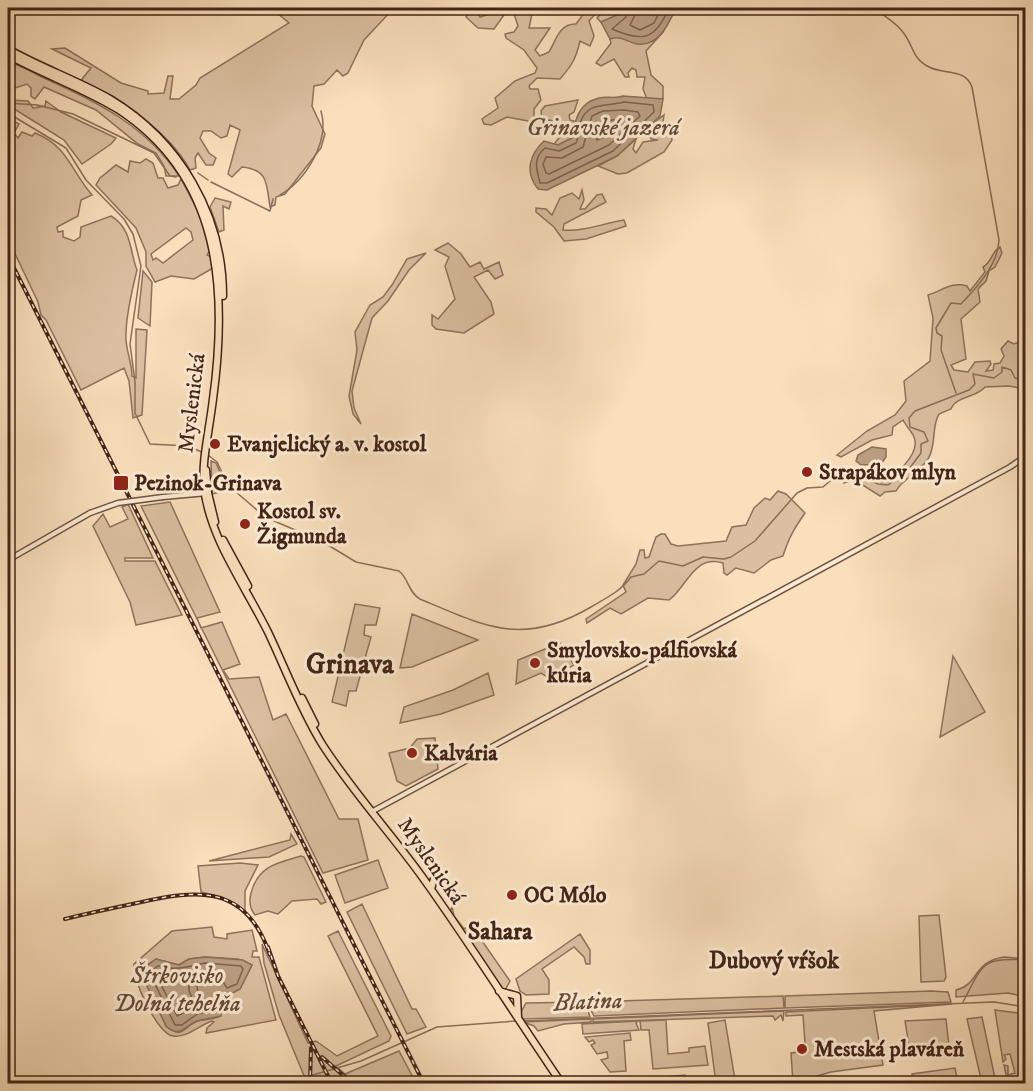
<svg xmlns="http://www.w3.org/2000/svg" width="1033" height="1091" font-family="'IM FELL DW Pica',serif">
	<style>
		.green { fill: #dabfa0; stroke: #8e725c; stroke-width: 1.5; fill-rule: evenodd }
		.water { fill: #bb9f84; stroke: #8b6e58; stroke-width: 1.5 }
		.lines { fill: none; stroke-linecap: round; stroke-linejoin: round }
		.shore { stroke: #7e624e; stroke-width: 1.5 }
		.stream { stroke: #8b6e58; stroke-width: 1.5 }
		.minor-casing { stroke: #705340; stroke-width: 7 }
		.major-casing { stroke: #422417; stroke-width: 9 }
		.minor { stroke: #fbead3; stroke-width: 4 }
		.major { stroke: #f9dfbc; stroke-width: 6 }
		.rail-casing { stroke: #422417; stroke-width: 4 }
		.rail { stroke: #fbead3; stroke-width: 1.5; stroke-dasharray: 4.5; stroke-linecap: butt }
		.minor-bridge-casing { stroke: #705340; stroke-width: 7; stroke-linecap: butt }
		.minor-bridge { stroke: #fbead3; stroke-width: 4 }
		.poi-dot { fill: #8f2418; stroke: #fbead3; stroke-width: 2 }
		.labels { text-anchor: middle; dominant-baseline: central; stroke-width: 6; stroke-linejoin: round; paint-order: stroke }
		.street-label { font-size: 22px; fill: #422417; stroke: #fbead3 }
		.poi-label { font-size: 22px; font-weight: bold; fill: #422417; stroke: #fbead3; text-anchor: start }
		.water-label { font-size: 24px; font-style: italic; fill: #664938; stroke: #fbead3 }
		.neighbourhood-label { font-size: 24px; font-weight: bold; fill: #422417; stroke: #fbead3 }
		.district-label { font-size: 28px; font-weight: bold; fill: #422417; stroke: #fbead3 }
	</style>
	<rect width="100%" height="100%" fill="#f9dfbc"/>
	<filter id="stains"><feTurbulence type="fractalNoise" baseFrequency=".00333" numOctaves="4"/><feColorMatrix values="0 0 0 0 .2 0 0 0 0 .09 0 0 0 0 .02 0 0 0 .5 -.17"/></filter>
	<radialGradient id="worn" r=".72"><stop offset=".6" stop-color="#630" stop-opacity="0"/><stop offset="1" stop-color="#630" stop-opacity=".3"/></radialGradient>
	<path class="green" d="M271 8H394L364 40 348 73 343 76 337 70 324 84 314 86 312 106 325 134 321 148 285 194 276 197 275 205 270 207C266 183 269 170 242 167L232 177 228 174 240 130 230 125 227 136 221 138 211 131H203L200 138 209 153 216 158 213 165H206L198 153 195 158 196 168 190 170C167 129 125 104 84 84L82 79 91 68 52 49 65 48 121 83 148 91V94L164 93 168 76H173L170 99H179L196 85 200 78 289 23Z
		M466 8H489L478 14 480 17 503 10 504 15 494 29 478 28 466 17 470 11Z
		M526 8 533 9 529 28H550L535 50 540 56 549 52C556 40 560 23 576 24L588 8H619L622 13 601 22 597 18 605 10 600 9 589 21 594 36 590 46 580 41C576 58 573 64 560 79L537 78 529 86 530 89H538L541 100 534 109V122L507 117 491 125 484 124 482 119 498 108 495 98 515 81 535 73 537 68 524 50 506 38 505 34 514 32 518 26 513 11Z
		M664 31 646 51 651 75 663 86V99H647L643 89 645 77H637L636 70 632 68 628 73 629 77H625L614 59 601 66 596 63 611 43 610 39 617 36 654 41Z
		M8 62C22 65 33 73 46 79 98 102 147 127 179 176H166L164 166 156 153 138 144 96 110 44 87 35 99 31 96V88L27 84 15 88 14 83 8 81Z
		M8 100 28 101 33 108 45 106 46 101 61 112 116 138 111 144 82 164 64 140 8 105Z
		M578 100 574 112 569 115 570 120 574 121 572 138 558 145 554 144 563 133 561 122 542 119 541 111 545 106Z
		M664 115 663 122H669L672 140 664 152 627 173 618 174 598 166 617 156 636 139 633 149 636 153 643 142 658 140 651 139 646 129Z
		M8 118 19 124 14 133 18 138 22 132 32 136 35 133C68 146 71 171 92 195L81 200 78 216 57 227 58 232 63 231V237L74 241 80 237 81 227 111 216C132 228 130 253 137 270 132 290 125 321 126 340 127 353 132 364 132 376L136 378V329L147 330 142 415 133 418 129 381 124 368 81 390 46 320 41 315 38 302 8 239Z
		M146 159 153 163 158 178H163L168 188 178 185 181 179 200 215 210 250 207 255 211 257 213 268 194 279 171 276 155 282 146 266V252L136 228 96 185 100 178 116 165 128 172 130 161 140 163ZM186 228 191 232 193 240 163 263 156 258 153 260 151 254Z
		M582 190 584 200 580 209H585L597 195 602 194 606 202 564 224 563 230C583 232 604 223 624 220L626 226 586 239 564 241 554 227 536 212V208L546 209 552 215 560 198 572 193 579 199Z
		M215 198 231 202 229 209 223 206 224 230 219 232 210 207Z
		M448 243 461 254 470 267 480 262 484 269 499 262 503 275 495 279 488 270 474 277 491 302 494 314 464 333 436 329 432 325V315L438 319 455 299 445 266 449 257 435 250Z
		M1000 247 1002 253 995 267 989 271 986 281 978 289 980 302 961 319 966 359 951 365 954 370 968 372 975 362 990 361 991 364 986 371 993 370 994 364 1000 363 1004 356 1001 349 1008 341 1014 344 1025 340V389L1009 386 985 387C976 398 956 396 951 409L939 414C931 427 937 445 928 459 920 472 902 479 896 491L885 492 880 496 861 484 859 478 844 483 843 477 852 469 879 477 882 482C895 476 921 454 914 437 912 432 906 426 903 420L893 427 892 435 872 440 841 457 837 455 867 431 895 415 906 401 904 381 930 361 933 318 928 295C942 291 952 281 967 286L970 291 985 272 983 267C992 262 992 251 1000 247Z
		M426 253 409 270 388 301 372 318 352 391 354 408 361 424 353 414 349 396 357 350 355 332 370 305 383 297 392 285 407 259Z
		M143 271 152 282 150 326 138 318Z
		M211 461 216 463 228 490 212 494Z
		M778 491 786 494 805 513C794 529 789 537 783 556L771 560 754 573 736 568 727 575 724 573 723 563C694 554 687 587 669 600L648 598 621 614 610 608 587 623 586 619 626 592 623 585 636 564 640 550H644L645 558 649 557 656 537 661 534H665L671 544 678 546 726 541 732 527 746 525 754 508 765 498 770 500Z
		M170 502 220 612 197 618 201 628 222 622 240 664 223 670 229 679 259 677 273 720 286 714 339 819H358L368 860 323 873 141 506Z
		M128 504 153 558H125V561H155L182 615 136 625 130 602 93 526 103 514 110 527 128 519 122 507Z
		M355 604 380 608 376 625H365L364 635 371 637 356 691H349L346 706 332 702Z
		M412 614 478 640 412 667 400 668Z
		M560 643 574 665 549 678 541 673 516 684 518 660Z
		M953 656 985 712 940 737Z
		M488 673 494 695 441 714 400 723 404 707 453 690Z
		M435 738 438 769 406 786 397 781 389 753 410 748 417 739Z
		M291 834 297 844 269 857 209 861 290 840Z
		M301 856 304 857 326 902 321 904 317 899 292 901 278 914 268 911 255 915C250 909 249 901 251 893 258 866 277 863 301 856Z
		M378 860 388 888 345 903 335 875Z
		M240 863 258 865 245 891V911L222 897 201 892 198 866Z
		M362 904 412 1009H416L426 1027 407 1034 347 912Z
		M452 907 454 916 464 929 471 925 510 981 504 992 450 912Z
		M939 915 946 977 944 981 921 982 919 916Z
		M212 927 214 937 227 939V934L252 930 257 951H253L252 957H259L276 1020 206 1033 207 1028 214 1022 212 1021C199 1025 188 1038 173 1036 158 1035 131 978 134 964L172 931ZM205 957 238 959 252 965 240 989 221 999 222 1011 218 1017C211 1020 204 1019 198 1021 184 1025 183 1041 166 1026L144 967 156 959 179 965 189 959Z
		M338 931 391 1036 389 1041 336 1066 345 1074 399 1051 416 1083H357L345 1074 338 1077 347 1083H335L333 1080 307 1083 279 1015 264 963 262 944 308 1043 316 1041 337 1056 378 1036 328 936Z
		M580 934 590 950V964H586L584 957 574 947 542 969 549 980V994L526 995 520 991 516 979Z
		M1004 957 1025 959V997L1008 993 956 997V990C980 984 972 962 1004 957Z
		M931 991 948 992 951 1002 785 1008V996Z
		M783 996 784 1008 594 1016 587 1002Z
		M585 1002 590 1017 522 1019 520 1014 526 1003Z
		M952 1004 874 1011 883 1065 831 1072 793 1083 791 1053 799 1052V1047L805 1043 803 1015 786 1016V1012Z
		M995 1010 1025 1014V1083H1008L1004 1065 1008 1066V1075L1015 1073 1010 1054 1004 1055 1006 1059 1003 1062Z
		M784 1011 783 1021 781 1015 775 1020 773 1016 593 1022V1019Z
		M982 1017 996 1083H982L967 1019Z
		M591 1019V1022L564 1024 538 1031 534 1026 523 1022Z
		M946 1019 949 1046 910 1052 905 1021Z
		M666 1020 668 1054 689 1052V1048L705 1046 708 1065 653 1069 649 1030H641L640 1021Z
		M725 1020 735 1080 716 1083 708 1023Z
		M639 1021 636 1023 639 1030 583 1034 582 1024Z
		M630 1033 631 1040 624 1041 626 1071 610 1072 601 1060 608 1058 607 1052 597 1054 591 1045 595 1043 593 1040 589 1042 585 1037Z
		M955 1068 958 1083H913L912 1074Z
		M685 1075V1082L674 1084 602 1083 599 1079 609 1078 610 1082Z"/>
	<path class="water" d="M619 8H676C669 23 659 47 637 44 627 42 621 35 610 39L601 22 622 13Z
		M623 96 663 99 660 116 617 156 547 190 538 189C524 172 530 154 544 141L558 145 572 138C575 120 578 103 599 98 607 96 615 99 623 96Z
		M872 447 886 449V457L881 464 861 465 856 461 858 455Z
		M205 957 243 960 252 965 240 989 221 999V1016C214 1018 203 1019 197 1021 184 1026 180 1039 166 1026L144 980 143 969 156 959 179 965 189 959Z"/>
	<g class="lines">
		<path class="shore" d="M626 8V17L612 29C642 42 655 41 669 8
			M634 8 635 15 630 25 640 30 654 23 661 8
			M624 102 653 105 654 112 613 151 547 183H540C536 168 533 158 545 148L559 151 576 143C579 137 578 131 580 124 586 101 606 107 624 102Z
			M624 110 638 112 640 116 609 145 549 174 546 173 543 164 546 157 562 158 583 147 592 116 603 111Z
			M605 120H616L618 124 604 137 597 140 596 128Z
			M205 963 241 966 243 969 237 984 227 988C225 986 224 982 222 980 214 968 201 975 197 985L198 995 203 999H213L215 1011 197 1014 182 1025H175L149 972 158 966C175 971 188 967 205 963Z
			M162 975 189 978V990L195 1007 177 1016 158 979Z"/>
		<path class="stream" d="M873 8C882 14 895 22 902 31 914 45 911 58 929 67 945 75 965 68 972 87L999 240C998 265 977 287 961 304L951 303 936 328 937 333 942 336 941 350 956 393
			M8 103 37 105 73 114 154 153 170 176 176 177
			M8 113 66 148 86 180 124 219 133 234 141 266 130 344 135 382V413L150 444 188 446 204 453
			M198 173 208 180
			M211 182 270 211 273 199
			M280 195C306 180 330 141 321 111
			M208 455 217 462 228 485 265 517 323 542 356 562 399 571C409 579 408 592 420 599 486 627 523 647 591 607 606 598 621 591 631 577L644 574 659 561 683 566 703 557 724 559 731 557 755 541 797 493 807 488 823 487 830 481 844 479 854 472 878 484 888 485 909 469 921 453V444L928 441 924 432 910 427 909 418 915 411 969 390 975 384 973 374 994 378 1002 372V367L1011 370 1015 378 1026 381
			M963 1002C983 965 980 957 1026 960
			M523 1021 994 1002 1026 1007
			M8 1081 12 1084
			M162 1084 206 1078 306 1077 361 1061 437 1027 516 1021"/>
		<g class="minor-casing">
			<path id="minor" d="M163 497 207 493
				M8 560 90 513
				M373 811 1010 467 1026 456"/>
		</g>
		<g class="major-casing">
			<path id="major" d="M8 49C41 68 77 80 110 99 180 141 223 215 223 296
				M8 55C44 75 84 88 119 110 221 177 228 289 213 399 205 463 193 482 221 544 235 574 253 602 268 632 286 670 300 708 322 744 352 791 390 832 423 878 471 945 515 1015 562 1084
				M206 470 208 493 215 522
				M223 540 248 586
				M302 698 315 724
				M431 889 434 879
				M499 991 517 996 518 1018"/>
		</g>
		<use href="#minor" class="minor"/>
		<use href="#major" class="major"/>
		<g class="rail-casing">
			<path id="rail" d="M8 256 424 1084
				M65 919C89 913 113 908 137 903 198 889 246 884 270 955
				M268 947 278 976 332 1084
				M322 1057 353 1084
				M310 1084 311 1048"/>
		</g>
		<use href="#rail" class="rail"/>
		<g class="minor-bridge-casing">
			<path id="minor-bridge" d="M90 513 118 503 163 497"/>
		</g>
		<use href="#minor-bridge" class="minor-bridge"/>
	</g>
	<g class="poi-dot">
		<circle cx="215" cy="444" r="6"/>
		<circle cx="807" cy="472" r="6"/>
		<rect x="113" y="475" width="16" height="16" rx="3"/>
		<circle cx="245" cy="524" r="6"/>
		<circle cx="535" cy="663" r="6"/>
		<circle cx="412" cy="753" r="6"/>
		<circle cx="512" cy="895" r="6"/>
		<circle cx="802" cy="1049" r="6"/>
	</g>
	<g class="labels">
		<g class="street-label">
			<text transform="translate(192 403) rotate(-83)">Myslenická</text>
			<text transform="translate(431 861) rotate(55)">Myslenická</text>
		</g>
		<g class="poi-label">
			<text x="227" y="444">Evanjelický a. v. kostol</text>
			<text x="819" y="472">Strapákov mlyn</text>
			<text x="134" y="483">Pezinok-Grinava</text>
			<text x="257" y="511">Kostol sv.<tspan x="257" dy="25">Žigmunda</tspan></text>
			<text x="547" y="650">Smylovsko-pálfiovská<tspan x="547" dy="25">kúria</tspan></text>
			<text x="424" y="753">Kalvária</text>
			<text x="524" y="895">OC Mólo</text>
			<text x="814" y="1049">Mestská plaváreň</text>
		</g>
		<g class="water-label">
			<text x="603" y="128">Grinavské jazerá</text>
			<text x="177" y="976">Štrkovisko<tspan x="177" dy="28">Dolná tehelňa</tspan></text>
			<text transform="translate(588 1002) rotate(-2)">Blatina</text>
		</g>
		<g class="neighbourhood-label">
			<text x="500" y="932">Sahara</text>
			<text x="774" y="961">Dubový vŕšok</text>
		</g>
		<g class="district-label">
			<text x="350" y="664">Grinava</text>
		</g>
	</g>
	<rect width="1033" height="1091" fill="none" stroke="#f9dfbc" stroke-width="30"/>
	<rect x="9" y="9" width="1015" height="1073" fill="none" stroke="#422417" stroke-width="3"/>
	<rect x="15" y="15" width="1003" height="1061" fill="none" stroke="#422417" stroke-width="1.5"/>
	<rect width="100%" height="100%" filter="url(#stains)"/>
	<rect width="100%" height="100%" fill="url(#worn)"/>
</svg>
